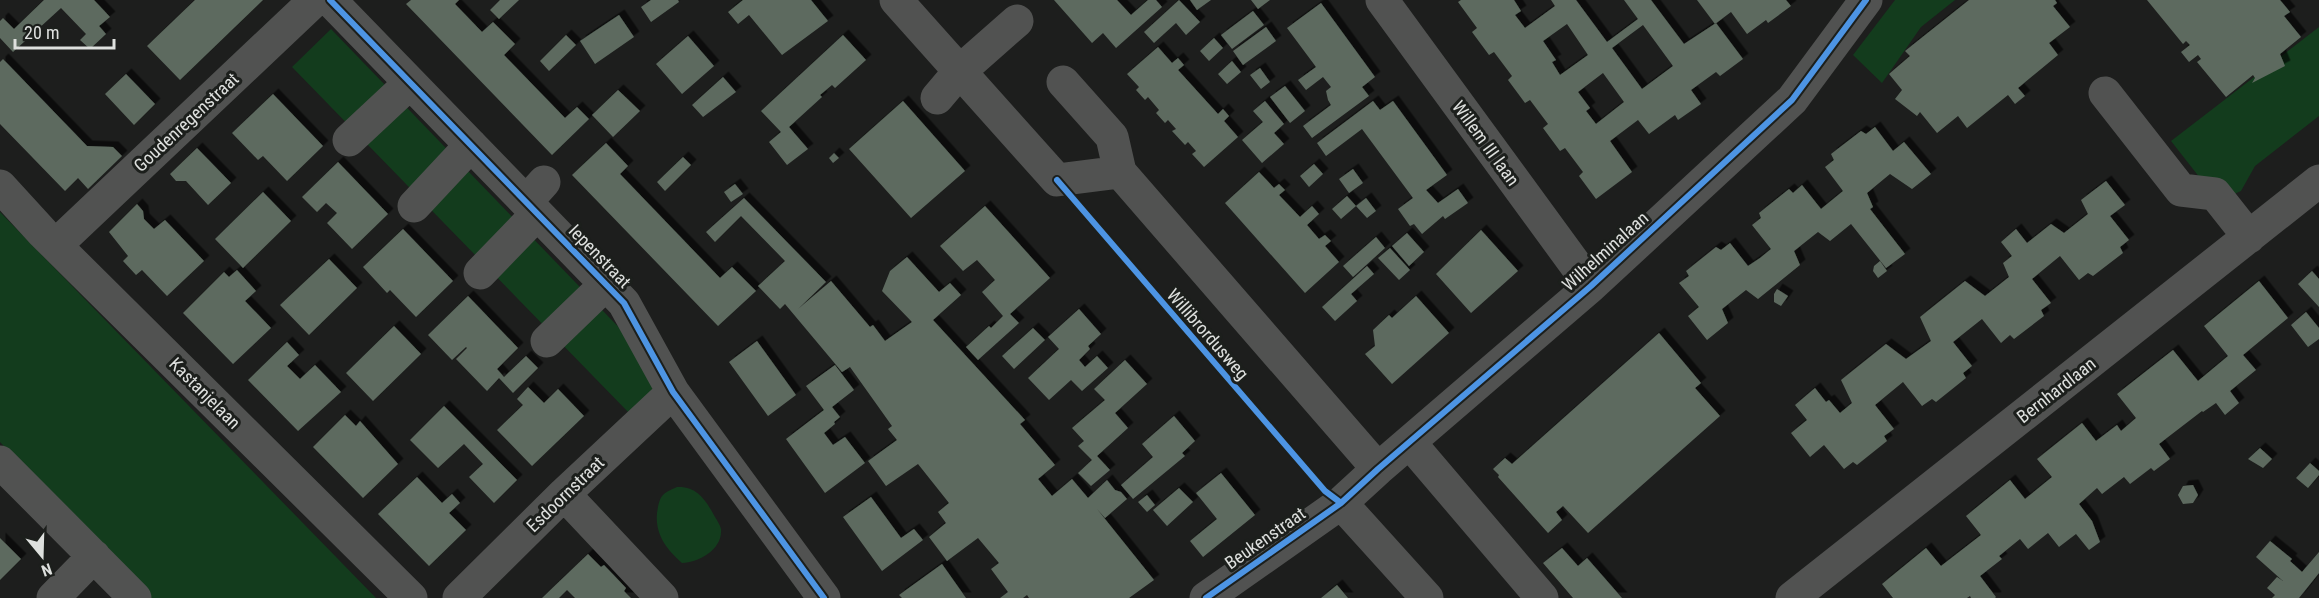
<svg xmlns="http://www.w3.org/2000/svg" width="2319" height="598" font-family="'Roboto Condensed',sans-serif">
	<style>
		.green { fill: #133c1d }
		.building { fill: #5d6a5f; fill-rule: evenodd; filter: url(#shadow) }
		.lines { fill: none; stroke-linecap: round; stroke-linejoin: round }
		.minor { stroke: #515251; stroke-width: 33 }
		.cycleway-casing { stroke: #1c1f1c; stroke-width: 10 }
		.cycleway { stroke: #4d94e3; stroke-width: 6 }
		.labels { text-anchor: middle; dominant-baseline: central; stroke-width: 6; stroke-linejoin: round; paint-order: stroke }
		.street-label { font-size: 18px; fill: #dee0de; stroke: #1c1f1c }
	</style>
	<defs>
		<filter id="shadow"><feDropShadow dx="5.5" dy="-5.5" stdDeviation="0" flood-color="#0009"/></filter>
	</defs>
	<rect width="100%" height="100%" fill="#1d1e1d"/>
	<path class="green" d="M1895 0H1955L1921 27 1882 83 1853 55Z
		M2319 27V116L2255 166 2241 191 2232 195 2200 178 2171 141Z
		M331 29 632 341 654 390 630 414 292 67Z
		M0 212 376 598H151L0 442Z
		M677 487C697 486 706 500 715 517 717 520 720 525 721 529 723 549 699 563 682 563 666 549 655 534 657 513 658 507 659 498 664 494 667 491 673 489 677 487Z"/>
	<path class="building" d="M44 0H94L110 17 99 26 106 34 90 49 80 40 86 34 61 8 13 52 0 38V21L3 18 14 29Z
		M195 0H263L180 80 147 46Z
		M411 0H459L455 4 482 32 493 22 515 44 504 55 565 118 577 107 589 119 552 155 406 4Z
		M500 0H519L499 19 490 10Z
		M651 0H678L679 2 651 22 641 7Z
		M743 0H811L828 21 782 55 749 15 738 24 728 12Z
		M1054 0H1117L1131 15 1148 0H1156L1162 7 1116 48 1103 33 1092 43Z
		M1179 0 1200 22 1186 35 1176 23 1154 43 1144 32Z
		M1190 0H1211L1197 10Z
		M1251 0H1270L1258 9Z
		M1461 0H1514L1521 11 1515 15 1525 28 1555 6 1551 0H1576L1607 42 1638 19 1624 0H1651L1684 44 1716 23 1743 59 1720 76 1716 72 1691 90 1701 104 1678 120 1675 115 1649 134 1638 120 1610 141 1632 172 1596 199 1579 176 1583 172 1565 148 1560 151 1543 128 1548 124 1530 100 1525 103 1508 80 1512 76 1494 52 1489 55 1472 32 1477 28 1458 2ZM1567 24 1588 55 1560 75 1552 62 1556 60 1543 41ZM1643 25 1673 66 1642 89 1612 48ZM1603 73 1624 102 1596 124 1586 111 1590 108 1578 92Z
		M1697 0H1786L1791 6 1768 23 1766 20 1747 34 1731 12 1715 24Z
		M1969 0H2055L2057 3 2053 6 2070 27 2049 43 2058 55 2018 88 2025 96 2015 104 2008 95 1967 128 1958 116 1937 133 1920 112 1917 116 1895 99 1902 90 1889 74 1910 56 1905 51Z
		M2147 0H2280L2290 12 2284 16 2301 37 2280 54 2285 66 2252 83 2255 78 2253 75 2226 97 2197 62 2201 59 2198 55 2189 62 2181 52 2190 45 2186 41 2183 44Z
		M1321 3 1375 77 1362 87 1369 96 1312 138 1303 126 1331 105 1328 100 1326 91 1331 87 1323 77 1306 90 1298 80 1316 67 1287 28Z
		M1253 11 1264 25 1232 49 1221 35Z
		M619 15 634 37 595 64 580 41Z
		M1266 27 1276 41 1243 65 1233 51Z
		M566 35 576 45 549 71 540 61Z
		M843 35 866 60 835 88 832 85 820 95 822 97 789 127 808 149 787 165 769 142 781 132 761 111Z
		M688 36 714 66 682 94 656 64Z
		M1214 38 1223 48 1209 61 1200 51Z
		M1158 47 1172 63 1178 58 1184 65 1178 70 1218 114 1223 109 1229 116 1224 121 1238 137 1204 167 1192 154 1196 151 1188 142 1185 145 1172 131 1176 129 1168 120 1165 123 1156 113 1159 110 1148 97 1145 100 1136 90 1139 87 1127 74Z
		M3 59 87 146 113 147 122 156 88 189 78 178 65 191 0 124V62Z
		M1232 61 1241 72 1227 84 1218 74Z
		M1260 68 1270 82 1261 89 1250 75Z
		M126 74 155 104 134 125 105 94Z
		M723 77 736 92 703 117 692 105Z
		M1285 86 1305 111 1290 123 1270 97Z
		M618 90 640 111 613 137 592 115Z
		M273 94 323 146 287 181 263 156 258 160 232 133Z
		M903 101 965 171 911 218 849 149Z
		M1265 101 1284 124 1274 133 1284 144 1262 163 1242 140 1263 122 1253 111Z
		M1373 101 1380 110 1393 101 1447 175 1426 190 1438 203 1458 189 1468 203 1445 219 1443 216 1422 234 1414 224 1410 226 1398 209 1413 198 1362 129 1326 156 1317 143Z
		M1875 127 1893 151 1904 142 1931 174 1912 189 1890 174 1867 193 1873 207 1870 209 1905 254 1886 268 1851 224 1830 241 1818 232 1794 251 1800 265 1758 299 1746 290 1722 309 1728 323 1707 340 1688 316 1699 307 1679 283 1689 276 1686 271 1716 247 1721 250 1730 243 1748 266 1760 258 1771 249 1752 225 1761 218 1759 213 1789 189 1793 193 1802 185 1821 209 1843 191 1825 167 1834 160 1831 154 1861 131 1866 134Z
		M606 143 628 166 620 174 720 278 732 267 756 291 718 326 572 175Z
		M197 148 231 183 208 205 186 181H176L170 174Z
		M834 153 839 158 833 163 829 158Z
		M683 157 691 165 665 191 657 182Z
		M338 162 388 214 352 249 327 223 337 213 326 203 317 212 302 197Z
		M1314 164 1323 174 1309 187 1300 176Z
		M1353 169 1363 183 1349 193 1339 179Z
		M1259 172 1274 188 1279 184 1285 190 1279 195 1300 217 1312 206 1319 214 1307 225 1319 239 1325 235 1331 241 1325 246 1339 262 1305 293 1225 203Z
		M2106 181 2125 205 2110 216 2129 240 2120 247 2123 253 2093 276 2088 273 2079 280 2060 256 2032 279 2051 303 2041 310 2044 316 2014 339 2010 335 2001 343 1982 319 1953 342 1972 366 1963 373 1966 378 1936 402 1932 399 1922 406 1903 382 1875 405 1894 429 1884 436 1887 441 1857 465 1853 462 1844 469 1824 445 1810 457 1791 433 1807 420 1795 405 1815 388 1826 402 1829 400 1840 413 1852 403 1841 380 1886 344 1906 359 1931 341 1920 317 1965 281 1985 296 2009 277 2003 263 2012 256 2001 242 2016 229 2027 243 2051 224 2064 233 2088 214 2081 200Z
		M735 184 743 194 731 202 724 192Z
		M263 192 291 221 243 268 215 239Z
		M1347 196 1356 206 1341 219 1332 209Z
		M744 198 826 282 798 309 831 281 870 327 873 325 885 341 912 322 882 291 890 271 907 257 939 292 950 283 961 295 933 320 1025 420 1020 424 1055 465 1038 479 1052 496 1072 479 1088 498 1107 480 1115 490 1121 492 1127 499 1105 518 1097 509 1154 580 1129 598H1029L1027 595 1023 598H1000L1008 592 991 569 999 563 978 538 947 561 929 537 946 523 938 512 949 503 918 464 886 486 868 461 897 440 888 429 892 426 850 367 842 372 785 304 780 309 758 286 785 261 741 216 715 242 706 232Z
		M1366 198 1376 211 1367 218 1356 206Z
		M137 204 143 211 144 219 154 229 165 220 204 261 167 296 142 270 136 275 123 261 128 256 109 232Z
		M985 206 1050 278 1010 314 1019 323 978 360 966 347 989 326 991 328 1003 316 982 292 995 280 977 260 963 271 940 246Z
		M403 229 453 281 416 317 390 290 387 293 363 267Z
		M1481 230 1518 271 1471 313 1436 274Z
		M1407 233 1424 252 1409 266 1392 246Z
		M1376 237 1385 248 1353 277 1343 266Z
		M1390 248 1410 270 1399 280 1378 258Z
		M329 259 357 288 309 335 280 305Z
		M1880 261 1887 271 1878 278 1873 271 1874 266Z
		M1367 266 1374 274 1351 294 1357 301 1335 321 1322 307Z
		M237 270 256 291 245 301 271 328 233 364 183 313 224 272 229 277Z
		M2312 271 2319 279V307L2298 284Z
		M2259 281 2288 318 2243 355 2256 370 2230 391 2239 403 2225 415 2216 403 2203 412 2202 411 2159 444 2170 459 2154 471 2151 468 2130 484 2124 477 2102 494 2097 488 2079 504 2092 521 2100 542 2089 550 2076 534 2059 547 2048 533 2028 549 2020 539 1999 556 2002 559 1980 576 1996 597 1995 598H1971L1970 596 1967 598H1893L1882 584 1926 548 1941 566 1981 535 1966 516 2010 480 2025 499 2052 477 2037 459 2082 423 2096 441 2117 425 2121 431 2136 418 2117 394 2173 350 2198 381 2228 356 2204 326Z
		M1777 289 1788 296 1781 306 1774 302V294Z
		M468 296 518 348 497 369 504 377 526 356 538 368 513 393 499 378 487 391 456 359 467 348 466 347 452 360 428 335Z
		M1416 296 1449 333 1392 384 1365 354 1375 346 1373 330 1389 315 1392 318Z
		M1079 309 1101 334 1088 346 1090 349 1079 360 1085 367 1097 356 1108 368 1082 391 1071 380 1049 400 1028 378 1059 349 1048 337Z
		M2306 312 2319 328V339L2308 347 2291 325Z
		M394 326 421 354 373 401 346 373Z
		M1033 328 1045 340 1014 369 1002 356Z
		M1659 333 1701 383 1695 388 1720 416 1588 533 1563 506 1556 512 1562 520 1548 533 1498 477 1499 475 1493 469 1505 458 1512 464Z
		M757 341 796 395 768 416 729 362Z
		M287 342 299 355 287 366 300 379 315 365 341 392 298 431 248 380Z
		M1125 360 1147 384 1115 413 1128 428 1097 456 1110 470 1091 486 1078 473 1092 460 1078 446 1084 441 1072 428 1105 400 1094 389Z
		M835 365 854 390 832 407 840 417 834 422 835 424 824 433 833 445 845 437 865 463 825 493 786 439 824 410 806 386Z
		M528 387 544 403 558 389 584 416 532 466 497 430 523 405 517 399Z
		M444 406 517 480 494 503 469 477 483 464 464 444 438 468 410 440Z
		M345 415 356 426 360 421 398 464 363 498 313 447Z
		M1174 416 1195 441 1182 453 1185 456 1133 499 1121 485 1153 457 1142 444Z
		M2260 448 2272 459 2263 468 2248 459Z
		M2310 463 2319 471V475L2308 488 2296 478Z
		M1221 473 1255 515 1203 557 1190 541 1217 519 1196 493Z
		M417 477 442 503 452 494 460 503 449 513 466 530 429 566 378 514Z
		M2193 485 2198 495 2193 503 2183 504 2178 495 2183 486Z
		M1179 488 1193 502 1167 526 1153 510Z
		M1147 495 1155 505 1147 512 1138 502Z
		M871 497 901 538 914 529 923 540 882 571 843 517Z
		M0 538 21 559 0 580Z
		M2270 541 2292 559 2290 561 2302 572 2319 552V573L2299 598H2272L2275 595 2267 588 2277 577 2283 581 2256 557Z
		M1562 548 1578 566 1587 558 1622 598H1573L1543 563Z
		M588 554 601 567 604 565 626 588 624 591 631 598H575L567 590 559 598H542Z
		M942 564 966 598H902L899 595Z
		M1337 585 1348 598H1321Z"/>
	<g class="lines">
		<path class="minor" d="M330 0 624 303 673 392 824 598
			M896 0 1057 180 1120 172 1378 469
			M1382 0 1591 286
			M1063 82 1112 137 1120 172
			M2105 93 2181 190 2215 194 2249 237
			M937 98 959 72 1017 21
			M349 140 410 83
			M0 186 43 233 411 598
			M526 202 544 182
			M414 206 471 145
			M56 245 315 0
			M480 273 537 214
			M547 341 606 284
			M1410 443 1542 598
			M0 462 135 598
			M564 494 662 598
			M1341 503 1427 598
			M53 598 94 556
			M459 598 564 494 673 392
			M1206 598 1341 503 1378 469 1591 286 1792 100 1866 0
			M1792 598 2319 181"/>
		<g class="cycleway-casing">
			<path id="cycleway" d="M330 0 624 303 673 392 824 598
				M1057 180 1325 491 1341 503
				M1206 598 1341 503 1378 469 1591 286 1792 100 1866 0"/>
		</g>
		<use href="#cycleway" class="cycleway"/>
	</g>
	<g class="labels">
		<g class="street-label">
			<text transform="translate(186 122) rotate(-43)">Goudenregenstraat</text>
			<text transform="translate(1486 143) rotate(54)">Willem III laan</text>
			<text transform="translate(1605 251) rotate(-42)">Wilhelminalaan</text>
			<text transform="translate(600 256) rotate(46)">Iepenstraat</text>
			<text transform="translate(1208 334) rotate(49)">Willibrordusweg</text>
			<text transform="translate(2056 390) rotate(-38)">Bernhardlaan</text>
			<text transform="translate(205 393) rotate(45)">Kastanjelaan</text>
			<text transform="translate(565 494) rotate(-44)">Esdoornstraat</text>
			<text transform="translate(1265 538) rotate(-35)">Beukenstraat</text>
		</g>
	</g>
	<g transform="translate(42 556) rotate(161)" stroke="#1c1f1c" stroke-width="4.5" paint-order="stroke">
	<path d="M0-4.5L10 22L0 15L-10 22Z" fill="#dee0de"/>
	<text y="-9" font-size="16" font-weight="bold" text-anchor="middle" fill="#dee0de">N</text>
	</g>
	<path d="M15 39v9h99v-9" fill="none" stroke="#dee0de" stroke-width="3"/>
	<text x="24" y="39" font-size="18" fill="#dee0de" stroke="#1c1f1c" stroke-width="4.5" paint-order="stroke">20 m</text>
</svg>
